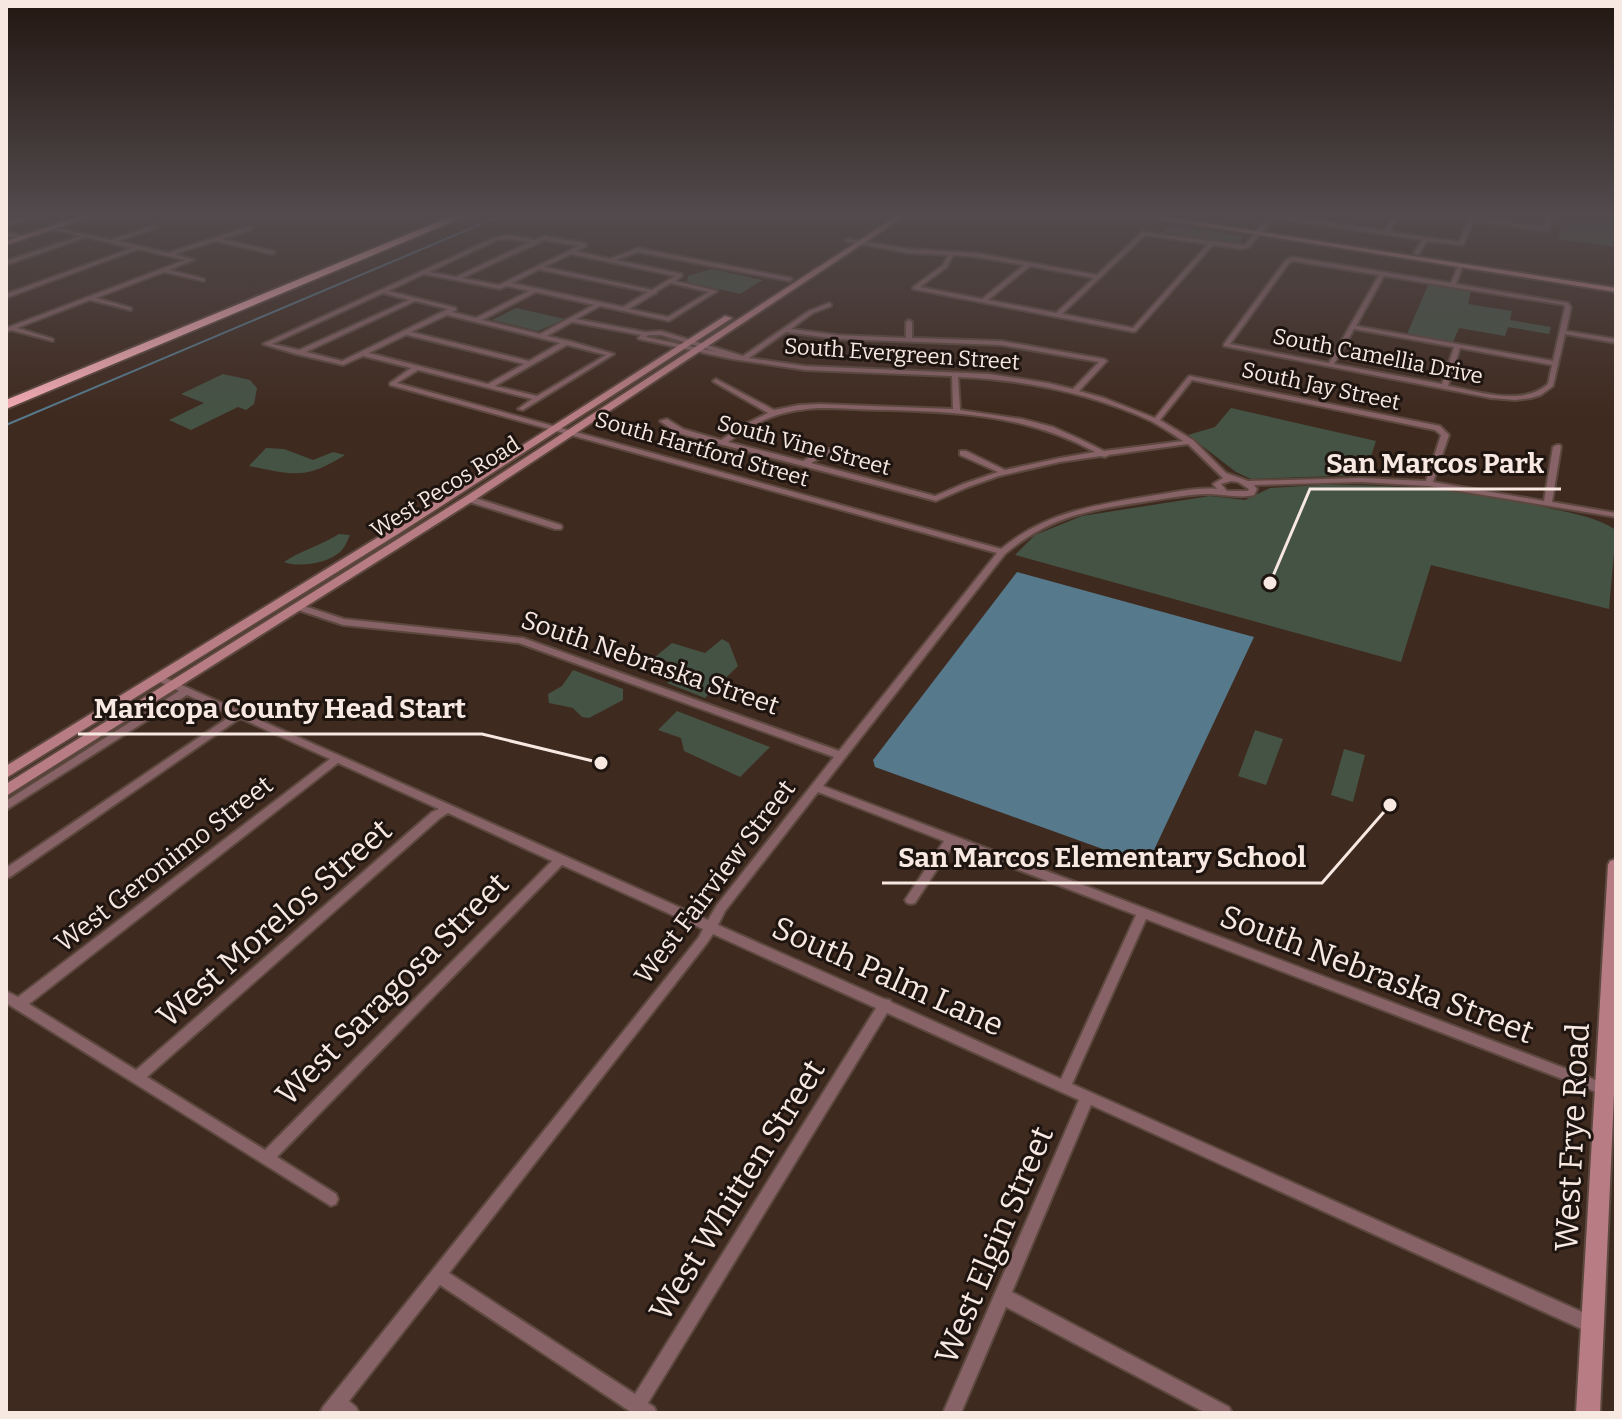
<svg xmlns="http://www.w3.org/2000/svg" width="1622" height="1419" font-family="Bitter,serif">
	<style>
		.green { fill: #455344 }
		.water { fill: #56798c }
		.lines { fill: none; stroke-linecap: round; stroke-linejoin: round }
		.stream { stroke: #56798c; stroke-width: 2 }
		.street-casing { stroke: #5c483e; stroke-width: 4 }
		.secondary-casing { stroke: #5c483e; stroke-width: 4 }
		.highway-casing { stroke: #5c483e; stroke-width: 4 }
		.street { fill: #876266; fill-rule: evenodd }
		.secondary { fill: #b87d84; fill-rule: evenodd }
		.highway { fill: #f5abb4; fill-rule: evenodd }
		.labels { text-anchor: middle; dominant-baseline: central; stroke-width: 6; stroke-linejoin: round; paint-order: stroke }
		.far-street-label { font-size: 22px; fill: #f7e8e1; stroke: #1f1510 }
		.street-label { font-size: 26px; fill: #f7e8e1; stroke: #1f1510 }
		.near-street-label { font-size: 32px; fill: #f7e8e1; stroke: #1f1510 }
		.leader { fill: none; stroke: #f7e8e1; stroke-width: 3 }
		.callout-dot { fill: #f7e8e1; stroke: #1f1510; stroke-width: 3 }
		.callout-label { font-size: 28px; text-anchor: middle; font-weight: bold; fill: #f7e8e1; stroke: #1f1510; stroke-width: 6; stroke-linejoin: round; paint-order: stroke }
	</style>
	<rect width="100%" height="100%" fill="#3f2a1f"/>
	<path class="green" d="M1592 214H1616V247L1558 239 1563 217 1590 221Z
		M1179 226 1243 236 1240 245 1162 232 1168 227Z
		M711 269 763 280 740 294 687 282 688 276Z
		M1429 283 1471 290 1468 304 1512 311 1510 320 1551 327 1549 334 1508 327 1505 336 1459 328 1453 342 1407 334Z
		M516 308 565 319 538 331 492 320Z
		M223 374 250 380 257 388 254 404 246 410 238 407 191 430 169 420 204 403 181 394Z
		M1231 408 1376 441 1365 475 1251 479 1236 472 1188 435 1215 427Z
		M266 448 284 449 313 460 333 452 345 455C305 480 294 475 249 466Z
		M1322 485C1400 484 1477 491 1553 509 1575 514 1596 517 1616 530L1609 609 1431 565 1401 662 1015 555 1035 535 1082 516 1210 496 1245 500 1270 488Z
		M339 534 350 535C347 541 345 548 340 552 328 563 299 568 284 562 302 550 322 545 339 534Z
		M722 639 729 643 738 666 705 698 667 683 683 667 655 657 672 643 705 653Z
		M573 670 623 689V700L589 718 582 717 573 708 549 703 548 694 562 686Z
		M677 711 770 747 740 777 684 751 681 738 658 730Z
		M1255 730 1283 739 1266 785 1238 776Z
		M1344 749 1365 755 1353 802 1331 795Z"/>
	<path class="water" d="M1017 572 1254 637 1147 865 875 767 873 760Z"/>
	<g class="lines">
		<path class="stream" d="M6 425 505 214"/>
		<g class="street-casing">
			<path id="street" d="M32 214H40L6 226V222Z
				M1271 214 1385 231 1394 214H1399L1390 232 1459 242 1471 214H1476L1475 218 1544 227 1547 214H1552L1549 229 1546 231 1474 221 1463 245 1427 241 1419 254 1417 255 1414 253 1422 240 1274 218 1249 247 1242 249 1213 245 1136 331 1134 332 913 289V287L943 265 948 255 908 253 845 241 848 239 908 249 976 253 1097 275 1142 232 1242 245H1245ZM1145 235 1208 244 1133 328 1062 314ZM953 255 976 257 1024 265 982 299 920 287 947 267ZM1030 266 1094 278 1056 313 988 300Z
				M156 225 158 228 117 241 168 253 249 227 252 229 251 230 222 239 275 252 272 254 216 241 174 254 194 260 169 270 204 279V281L164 272 96 298 131 308V310L90 300 17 328 53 339V341L11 330 6 332V328L9 327 185 260 138 249 6 298V294L133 248 86 237 6 265V261L81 236 51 229V227L111 240Z
				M6 232 26 237 27 238 24 240 6 236Z
				M509 235 535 240 544 236 584 243 586 244V246L576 251 610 259 638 248 791 278 792 279 789 281 638 252 616 260 682 274V276L675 281 717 291 669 321 600 306 576 319 645 332 661 331 743 356 809 311 829 303 831 304V306L813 313 791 329 837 335 906 338V322L909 320 912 322V338L1001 341 1104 359 1107 361 1106 362 1079 391 1104 398 1155 418 1188 377 1190 376 1440 426 1449 435 1433 482 1544 501 1553 447 1557 445H1560L1561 447 1552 502 1616 513V517L1429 486 1361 482 1254 485 1257 489 1254 495C1237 499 1222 493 1204 494 1184 495 1163 499 1143 502 1088 510 1049 517 1005 554L823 786 1609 1085 1611 1089 1609 1093 1604 1095 1146 919 1072 1084 1598 1319 1600 1325 1598 1331 1592 1333 1586 1331 1091 1105 1012 1292 1229 1407 1232 1413H1206L1006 1307 961 1413H943L1079 1100 887 1013 648 1403 654 1407 657 1413 631 1412 440 1285 349 1401 356 1407 359 1413H320L323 1407 699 937 703 929 562 865 277 1157 336 1194 338 1199 336 1204 331 1206 6 1003V991L18 997 330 759 240 718 10 877 6 878V868L232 715 187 695 6 810V801L179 691 156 680 154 678 159 675 708 920 717 905 834 757 519 643 343 625 295 609 294 607 295 605H301L344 619 523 638 839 751 997 553 390 385V383L411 368 363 356 343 365 296 354 263 344 494 238ZM509 239 530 242 456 277 429 272 497 240ZM545 240 579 246 499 285 462 278ZM571 254 675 276 652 290 544 267ZM540 269 541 270 648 292 623 307 512 283ZM424 274 500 289 507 286 529 291 476 318 452 312 456 310V308L388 291ZM671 283 709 292 668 317 629 309 654 294 657 293V291ZM536 292 594 305 540 334 482 320ZM383 293 409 300 299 350 272 344ZM415 301 448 309 342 361 306 352ZM447 315 560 343 529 361 411 332ZM572 322 641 335 638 338 639 339 732 359 805 370 952 376 953 409 820 404 799 405 774 410 716 379 713 381 714 382 768 413 743 425 721 440 683 429 667 419 660 421 677 433 936 501 968 487 999 476 1060 462 1101 456 1105 457 1109 455 1188 444 1223 478 1213 484 1217 489C1195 487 1172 493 1150 496 1094 505 1046 512 1001 549L397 383 418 370 532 399 518 409 523 410 614 354 569 341 547 336ZM786 332 837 339 1001 345 1099 362 1073 389 1048 383 989 374 805 366 749 358ZM406 335H407L524 364 488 384 369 353ZM649 335H661L717 352 646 337ZM567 345 606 355 537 396 495 386ZM958 377C1025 380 1090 393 1151 421 1162 427 1173 434 1183 441L1104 451 1080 439 1053 427 1022 419 960 410ZM1192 380 1435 430 1441 435 1426 481 1361 478 1248 481 1226 473 1193 440 1160 420ZM820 408C843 408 866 410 889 410 962 412 1029 416 1095 452L1060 458 1005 470 966 451H960V455L998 472 963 484 935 496 811 463 830 453V449H824L803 461 728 442C759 419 782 410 820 408ZM1231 481 1238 482 1249 489 1248 491H1227L1221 484ZM338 763 439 809 432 812 136 1070 29 1004ZM818 792 944 841 907 897 905 900 907 903 911 904 915 903 953 845 1136 915 1061 1079 891 1002 890 1000 884 999 718 925 725 911ZM448 813 552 861 265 1150 147 1077 440 818ZM713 934 876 1008 635 1394 449 1273 707 943Z
				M1292 257 1451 283 1458 266 1463 265 1456 284 1568 303 1571 307 1566 331 1616 339V343L1565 334 1553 386 1541 395 1531 398 1515 400 1491 398 1224 346V344L1285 261ZM1293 261 1379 275 1329 363 1230 344 1289 263ZM1384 276 1564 305 1565 307 1553 361 1356 326ZM1354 329 1454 347 1442 384 1334 364ZM1460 348 1552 365 1548 384C1522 407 1478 391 1448 386Z
				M466 497H472L561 525 562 527 561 529H555L466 501Z"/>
		</g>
		<g class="secondary-casing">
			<path id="secondary" d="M88 214H99L6 245V241Z
				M900 214H908L473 501 6 796V784L465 497Z
				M1128 214H1146L1616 288V292Z
				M725 316 732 318 398 534 6 778V766L390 530Z
				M1616 859V1048L1600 1413H1576L1608 865 1610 861Z"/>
		</g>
		<g class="highway-casing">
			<path id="highway" d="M457 214H471L6 409V400Z"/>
		</g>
		<use href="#street" class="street"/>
		<use href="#secondary" class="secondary"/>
		<use href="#highway" class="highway"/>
	</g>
	<linearGradient id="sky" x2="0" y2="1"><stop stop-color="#231711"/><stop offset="0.52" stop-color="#524a4d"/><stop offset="1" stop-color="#524a4d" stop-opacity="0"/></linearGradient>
	<rect width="1622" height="413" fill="url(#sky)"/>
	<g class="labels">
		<g class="far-street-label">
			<text transform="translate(902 354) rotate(4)">South Evergreen Street</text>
			<text transform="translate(1378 356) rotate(11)">South Camellia Drive</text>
			<text transform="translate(1321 386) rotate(12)">South Jay Street</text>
			<text transform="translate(804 445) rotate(15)">South Vine Street</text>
			<text transform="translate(702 449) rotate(16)">South Hartford Street</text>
			<text transform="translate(445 487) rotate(-32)">West Pecos Road</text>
		</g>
		<g class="street-label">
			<text transform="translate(650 663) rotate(19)">South Nebraska Street</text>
			<text transform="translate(164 864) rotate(-38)">West Geronimo Street</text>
			<text transform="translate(715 882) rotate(-53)">West Fairview Street</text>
		</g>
		<g class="near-street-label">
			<text transform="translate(274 923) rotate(-41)">West Morelos Street</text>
			<text transform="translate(1377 974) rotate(21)">South Nebraska Street</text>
			<text transform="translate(888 976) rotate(24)">South Palm Lane</text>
			<text transform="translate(392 989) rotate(-45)">West Saragosa Street</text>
			<text transform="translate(1572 1137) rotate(-87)">West Frye Road</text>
			<text transform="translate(737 1190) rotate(-58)">West Whitten Street</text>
			<text transform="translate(994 1245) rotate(-67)">West Elgin Street</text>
		</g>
	</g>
	<path class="leader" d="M1270 583L1310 489H1561M601 763L482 734H78M1390 805L1322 883H882"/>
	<g class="callout-dot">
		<circle cx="1270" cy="583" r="8"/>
		<circle cx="601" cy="763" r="8"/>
		<circle cx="1390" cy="805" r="8"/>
	</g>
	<g class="callout-label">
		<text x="1435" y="473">San Marcos Park</text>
		<text x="280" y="718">Maricopa County Head Start</text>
		<text x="1102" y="867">San Marcos Elementary School</text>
	</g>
	<rect width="1622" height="1419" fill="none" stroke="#f7e8e1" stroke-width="16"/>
</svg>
